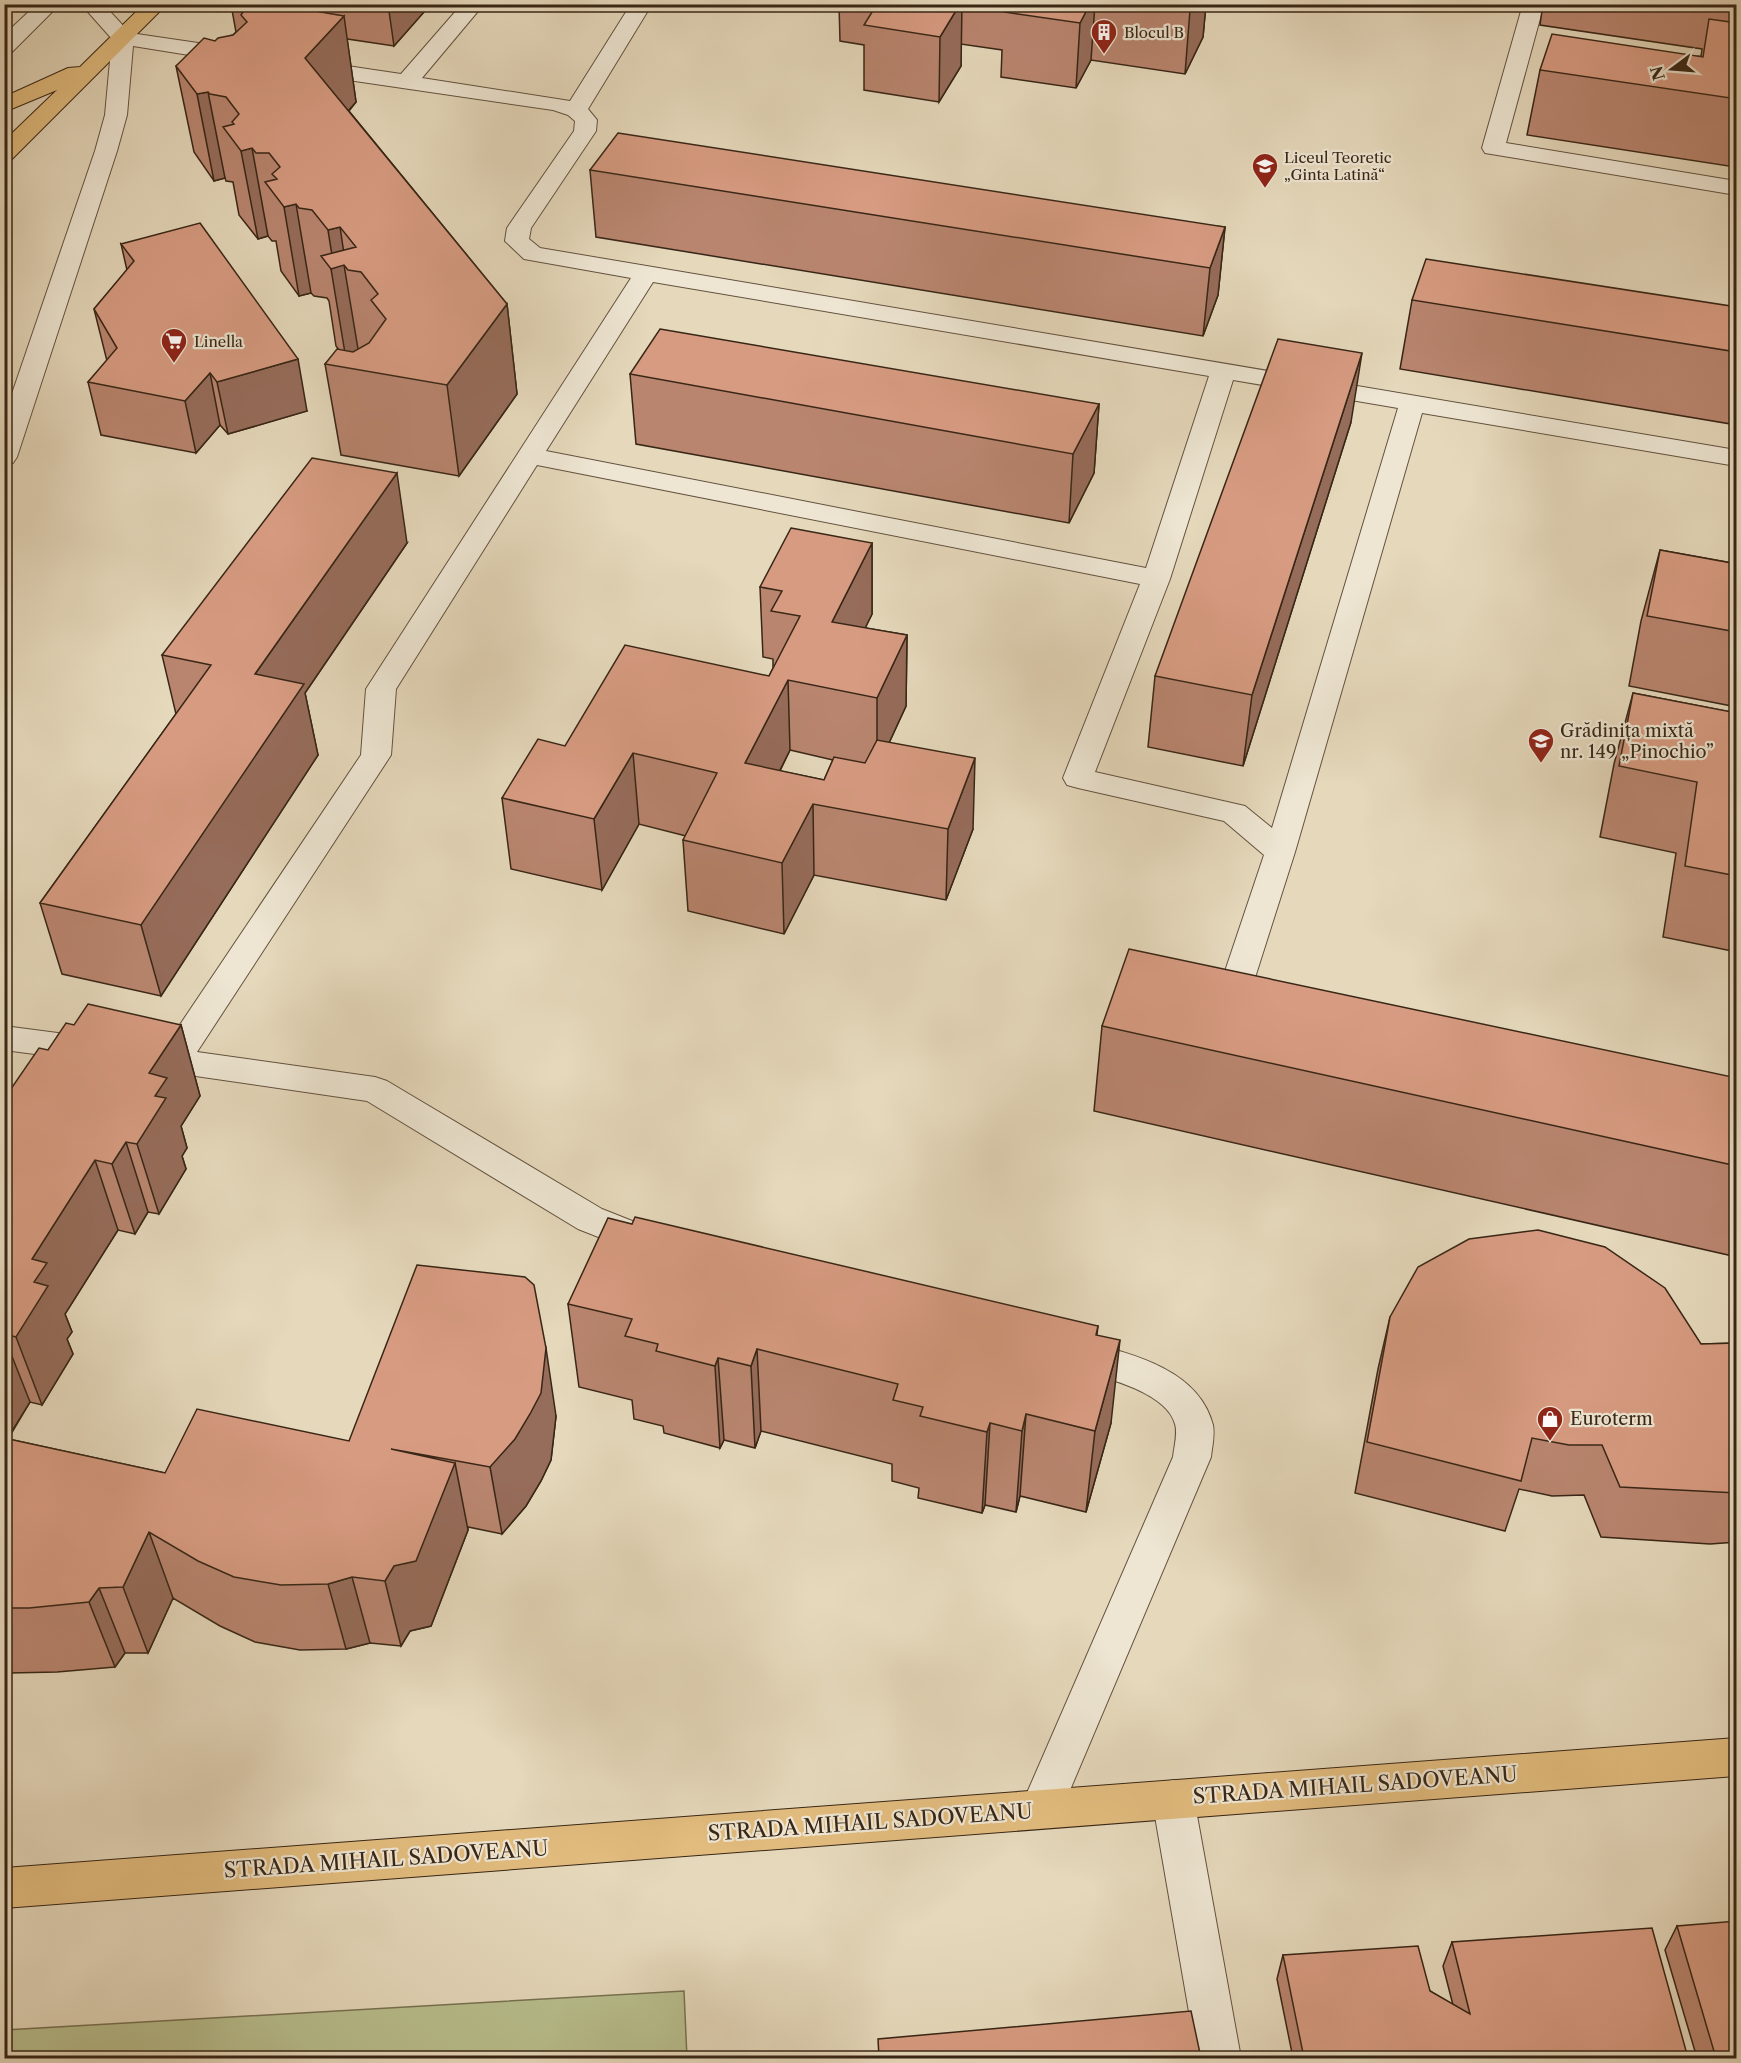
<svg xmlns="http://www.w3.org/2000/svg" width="1741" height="2063" font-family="'Libre Caslon Text',serif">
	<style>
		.green { fill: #b8be8d; stroke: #787252; stroke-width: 1.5 }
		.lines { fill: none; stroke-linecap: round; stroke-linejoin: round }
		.minor-casing { stroke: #63523f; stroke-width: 2 }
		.major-casing { stroke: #382616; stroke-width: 2 }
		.minor { fill: #eee6d3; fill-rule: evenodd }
		.major { fill: #e2bc7e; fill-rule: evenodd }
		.wall { fill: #b9856f; stroke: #382616; stroke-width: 1.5; fill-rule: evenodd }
		.shaded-wall { fill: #966c5a; stroke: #382616; stroke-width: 1.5 }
		.building { fill: #d79b81; stroke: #382616; stroke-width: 1.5 }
		.labels { text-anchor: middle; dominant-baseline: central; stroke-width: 4.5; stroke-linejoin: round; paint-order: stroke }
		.far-poi-label { font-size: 15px; fill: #382616; stroke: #eee6d3; text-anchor: start }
		.poi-label { font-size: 18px; fill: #382616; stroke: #eee6d3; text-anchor: start }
		.near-street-label { font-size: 21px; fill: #382616; stroke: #eee6d3 }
	</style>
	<rect width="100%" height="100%" fill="#e5d8bb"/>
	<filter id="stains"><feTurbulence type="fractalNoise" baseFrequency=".00333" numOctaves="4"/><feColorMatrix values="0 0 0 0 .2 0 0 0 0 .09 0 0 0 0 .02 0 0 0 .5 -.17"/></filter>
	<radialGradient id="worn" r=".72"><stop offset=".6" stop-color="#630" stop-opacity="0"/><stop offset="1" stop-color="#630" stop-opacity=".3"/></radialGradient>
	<path class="green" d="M684 1991 687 2058H5V2030Z"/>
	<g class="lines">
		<g class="minor-casing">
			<path id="minor" d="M37 4H60L12 52 4 53V35Z
				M81 4H103L130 33 239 49 247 51 250 56 247 61 239 63 133 46 127 115 117 151 17 457 13 463 4 465V417L95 151 105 115 112 39Z
				M462 4H484L422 78 570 101 631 4H652L588 109 597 120 596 131 531 228 529 239 540 248 1736 450V466L1422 413 1295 852 1253 984 1270 989 1274 997 1270 1005 1258 1009 1222 1000 1218 992 1264 855 1224 821 1078 788 1067 785 1063 778 1140 584 537 465 396 689 391 755 197 1052 375 1077 387 1081 602 1209 660 1232 665 1242 660 1252 647 1256 578 1229 367 1101 147 1069 135 1066 130 1057 135 1048 147 1045 165 1047 361 755 366 689 631 278 524 259 505 241 507 228 574 131 575 121 568 115 553 110 307 74 299 72 296 67 299 62 307 60 401 74ZM653 282 1209 376 1146 568 546 451ZM1233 380 1398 408 1272 828 1245 806 1095 772 1170 579Z
				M1523 4H1544L1506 143 1736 181V195L1485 153 1482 148Z
				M4 1026 96 1038 108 1041 113 1050 108 1059 96 1062 4 1050Z
				M1074 1339C1124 1352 1198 1366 1213 1425 1215 1435 1212 1447 1211 1457L1062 1809 1056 1823 1041 1828 1026 1823 1020 1809 1173 1457C1174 1447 1178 1434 1175 1424 1166 1389 1091 1374 1061 1365L1056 1354 1061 1343Z
				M1173 1780 1188 1785 1194 1799 1241 2058H1197L1152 1799 1158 1785Z"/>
		</g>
		<g class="major-casing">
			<path id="major" d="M144 4H167L12 159 4 161V141L57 90 4 112V97L68 68 80 67Z
				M1736 1738V1776L4 1908V1868Z"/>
		</g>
		<use href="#minor" class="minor"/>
		<use href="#major" class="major"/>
	</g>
	<path class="wall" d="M322 4H431L394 46 347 39 356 102 349 111 507 304 517 394 459 476 341 455 325 364 339 350 336 346 329 301 327 298 314 296 311 293 299 296 281 271 276 241H272L268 236 258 239 239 215 233 182 226 181 225 178 214 181 194 152 176 66 215 41 233 35 236 32 232 10 323 13Z
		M839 4H1206L1203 37 1185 74 1091 60 1076 88 1001 77 1002 50 961 44V66L939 102 864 90V45L840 41Z
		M1543 4H1737V163L1735 167 1527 135 1540 70 1701 56 1702 49 1540 25Z
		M590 170 1225 227 1218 295 1203 336 596 237Z
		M121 244 307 411 228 434 220 425 196 453 101 435 88 382 107 361 94 309 127 270Z
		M1412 300 1737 307V425L1400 369Z
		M630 374 1099 404 1094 473 1069 523 636 444Z
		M1351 422 1243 766 1148 747 1155 676Z
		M407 543 305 693 318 755 161 996 62 974 40 903 176 714 162 655Z
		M872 543V614L865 628 907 635 906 706 889 743 973 829 946 900 814 875 784 934 688 911 683 840 686 836 639 824 602 890 511 869 502 798 565 746 769 676 773 668V659L763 657 760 587ZM790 750 833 760 824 780 780 771Z
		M1660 550 1737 564V707L1629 686 1641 621Z
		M1633 693 1737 713V952L1663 937 1676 853 1600 837 1614 764Z
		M74 1025H181L200 1096 181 1126 187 1148 182 1156 186 1169 159 1214 148 1212 135 1234 118 1230 65 1314 72 1332 67 1339 73 1354 42 1405 30 1402 8 1439 165 1473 349 1441 556 1416 551 1460 541 1481 526 1506 502 1534 468 1527V1530L431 1626 410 1631 401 1646 370 1643 346 1649 300 1650 255 1642 220 1626 173 1598 148 1653H125L115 1667 57 1672 9 1673 4 1671V1099L48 1050Z
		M1102 1026 1737 1078V1257L1094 1111Z
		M568 1304 1098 1326 1097 1335 1111 1423 1086 1512 1020 1496 1016 1512 985 1505 982 1513 918 1498 919 1488 892 1481V1464L761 1431 755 1448 724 1440 720 1448 664 1433 663 1426 634 1419 632 1400 579 1387Z
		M1390 1317 1701 1344 1737 1343V1542L1710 1544 1601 1537 1584 1495 1552 1496 1519 1489 1505 1531 1355 1493 1378 1369Z
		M1677 1926 1737 2058H1697L1665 1950Z
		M1452 1942 1688 2058H1293L1277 1979 1283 1955 1430 1991 1453 2005 1443 1966Z"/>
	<path class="shaded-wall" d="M388 4H431L394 46Z
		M960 4H962L961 66 939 102 940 37Z
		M1090 4H1095L1091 60 1076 88 1080 23Z
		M1193 4H1206L1203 37 1185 74 1190 10Z
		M344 16 356 102 319 144 305 58Z
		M208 92 225 178 214 181 197 94Z
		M252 148 268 236 258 239 241 151Z
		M296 204 311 293 299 296 284 207Z
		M340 227 346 267 344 265 359 355 346 359 331 269 334 268 328 230Z
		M1225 227 1218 295 1203 336 1210 268Z
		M507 304 517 394 459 476 447 385Z
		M1362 353 1351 422 1243 766 1252 695Z
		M298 359 307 411 228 434 217 382Z
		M210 373 220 425 196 453 185 401Z
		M1099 404 1094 473 1069 523 1073 454Z
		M397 473 407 543 305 693 318 755 161 996 141 925 255 674Z
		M872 543V614L835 690 832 622Z
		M907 635 906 706 877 769V698Z
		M788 680 790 750 748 834 745 763Z
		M633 753 639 824 602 890 594 819Z
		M975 758 973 829 946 900 948 829Z
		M813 804 814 875 784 934 782 863Z
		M181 1025 200 1096 181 1126 187 1148 182 1156 186 1169 159 1214 137 1144 149 1073Z
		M126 1142 148 1212 135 1234 112 1164Z
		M95 1160 118 1230 65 1314 72 1332 67 1339 73 1354 42 1405 16 1337 34 1282 32 1259Z
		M4 1336 30 1402 4 1444Z
		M1120 1340 1111 1423 1086 1512 1095 1431Z
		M546 1348 556 1416 551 1460 541 1481 526 1506 502 1534 490 1467Z
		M757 1349 761 1431 755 1448 751 1366Z
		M718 1358 724 1440 720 1448 715 1366Z
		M1026 1414 1020 1496 1016 1512 1022 1431Z
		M990 1423 985 1505 982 1513 987 1432Z
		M455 1463 468 1530 431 1626 410 1631 401 1646 385 1581Z
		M149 1532 173 1598 148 1653 123 1587Z
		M352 1577 370 1643 346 1649 328 1584Z
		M99 1588 125 1653 115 1667 89 1602Z"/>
	<path class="building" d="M237 4H274L344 16 305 58 507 304 447 385 325 364 337 349 353 352 369 343 386 319 371 300 378 294 361 272 348 270 344 265 331 269 321 256 356 247 340 227 328 230 312 210 299 208 296 204 284 207 265 182 277 179 272 174 280 167 269 153H256L252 148 241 151 223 127 234 124 232 122 239 114 226 97 210 94 208 92 197 94 176 66 204 38 215 41 218 38 233 35 247 22 241 15 243 12 232 10Z
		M877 4H960L940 37 864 25Z
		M1008 4H1090L1080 23 1004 12Z
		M1155 4H1193L1190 10Z
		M1709 19 1737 23V99L1540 70 1552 34 1703 57Z
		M618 133 1225 227 1210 268 590 170Z
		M200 223 298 359 217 382 210 373 185 401 88 382 117 348 94 309 134 261 121 244Z
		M1426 259 1737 307V352L1412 300Z
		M660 329 1099 404 1073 454 630 374Z
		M1278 339 1362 353 1252 695 1155 676Z
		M312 458 397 473 255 674 304 684 141 925 40 903 211 665 162 655Z
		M791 528 872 543 832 622 907 635 877 698 788 680 745 763 824 780 834 757 865 763 877 740 975 758 948 829 813 804 782 863 683 840 717 773 633 753 594 819 502 798 538 739 565 746 625 645 769 676 800 616 771 611 782 591 760 587Z
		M1660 550 1737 564V632L1647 616Z
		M1633 693 1737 713V783L1734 800H1737V876L1685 866 1697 782 1619 766Z
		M1129 949 1737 1078V1166L1102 1026Z
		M88 1004 181 1025 149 1073 167 1078 155 1096 166 1098 137 1144 126 1142 112 1164 95 1160 32 1259 47 1263 34 1282 48 1286 16 1337 4 1334V1099L39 1048 48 1050 66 1023 74 1025Z
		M635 1217 1098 1326 1096 1335 1120 1340 1095 1431 1026 1414 1022 1431 990 1423 987 1432 920 1416 923 1407 893 1400 898 1384 757 1349 751 1366 718 1358 715 1366 656 1351 658 1344 625 1336 632 1319 568 1304 608 1218 632 1224Z
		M1538 1230 1605 1247 1665 1288 1701 1344 1737 1343V1493L1620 1487 1602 1445H1569L1532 1438 1521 1481 1367 1442 1390 1317 1418 1267 1469 1239Z
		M417 1265 525 1277 534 1285 546 1348 541 1393 530 1414 515 1439 490 1467 391 1449 455 1463 416 1561 394 1566 385 1581 352 1577 328 1584 281 1585 234 1577 198 1561 149 1532 123 1587 99 1588 89 1602 29 1608H4V1438L165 1473 197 1409 349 1441Z
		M1737 1921V2058H1716L1677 1926Z
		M1652 1928 1688 2058H1304L1283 1955 1418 1946 1430 1991 1470 2014 1452 1942Z
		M1191 2011 1201 2058H879L878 2039Z"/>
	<defs>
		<g id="building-pin" transform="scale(1.35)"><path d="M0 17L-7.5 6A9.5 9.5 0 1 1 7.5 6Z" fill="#8f2418" stroke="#eee6d3"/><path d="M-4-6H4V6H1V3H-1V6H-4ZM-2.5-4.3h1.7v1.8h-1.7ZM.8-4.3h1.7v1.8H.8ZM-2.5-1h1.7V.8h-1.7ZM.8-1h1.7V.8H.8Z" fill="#fff"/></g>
		<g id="school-pin" transform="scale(1.35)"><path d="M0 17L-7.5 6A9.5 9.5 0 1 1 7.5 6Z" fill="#8f2418" stroke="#eee6d3"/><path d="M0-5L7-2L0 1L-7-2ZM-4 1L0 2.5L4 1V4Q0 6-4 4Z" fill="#fff"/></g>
		<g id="supermarket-pin" transform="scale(1.35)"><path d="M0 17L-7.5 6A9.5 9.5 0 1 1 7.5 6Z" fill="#8f2418" stroke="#eee6d3"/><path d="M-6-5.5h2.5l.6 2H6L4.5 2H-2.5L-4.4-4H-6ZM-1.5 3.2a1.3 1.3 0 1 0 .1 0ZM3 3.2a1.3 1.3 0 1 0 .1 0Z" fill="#fff"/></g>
		<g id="shop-pin" transform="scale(1.35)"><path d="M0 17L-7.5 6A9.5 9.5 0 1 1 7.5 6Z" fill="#8f2418" stroke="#eee6d3"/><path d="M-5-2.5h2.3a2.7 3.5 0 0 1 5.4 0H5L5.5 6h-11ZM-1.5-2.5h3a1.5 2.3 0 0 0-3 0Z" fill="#fff"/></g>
	</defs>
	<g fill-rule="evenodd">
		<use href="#building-pin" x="1104" y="32"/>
		<use href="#school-pin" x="1265" y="166"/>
		<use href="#supermarket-pin" x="174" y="341"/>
		<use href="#school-pin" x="1541" y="741"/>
		<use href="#shop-pin" x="1550" y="1419"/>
	</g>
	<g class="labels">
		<g class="far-poi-label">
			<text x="1124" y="32">Blocul B</text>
			<text x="1284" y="157">Liceul Teoretic<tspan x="1284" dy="17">„Ginta Latină“</tspan></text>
			<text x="194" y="341">Linella</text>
		</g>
		<g class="poi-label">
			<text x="1560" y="731">Grădinița mixtă<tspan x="1560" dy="21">nr. 149 „Pinochio”</tspan></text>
			<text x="1570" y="1419">Euroterm</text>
		</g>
		<g class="near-street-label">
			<text transform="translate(1355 1785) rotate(-4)">STRADA MIHAIL SADOVEANU</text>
			<text transform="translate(870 1822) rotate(-4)">STRADA MIHAIL SADOVEANU</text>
			<text transform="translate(386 1859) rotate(-4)">STRADA MIHAIL SADOVEANU</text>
		</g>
	</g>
	<rect width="1741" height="2063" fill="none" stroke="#e5d8bb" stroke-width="24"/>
	<rect x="6" y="6" width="1729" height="2051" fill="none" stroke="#382616" stroke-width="3"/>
	<rect x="12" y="12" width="1717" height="2039" fill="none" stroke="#382616" stroke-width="1.5"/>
	<g transform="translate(1672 69) rotate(254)" stroke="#eee6d3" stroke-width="4.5" paint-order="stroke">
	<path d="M0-4.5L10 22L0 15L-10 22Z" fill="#382616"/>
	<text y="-9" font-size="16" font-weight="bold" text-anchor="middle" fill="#382616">N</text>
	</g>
	<rect width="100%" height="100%" filter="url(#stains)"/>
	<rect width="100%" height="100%" fill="url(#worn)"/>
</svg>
